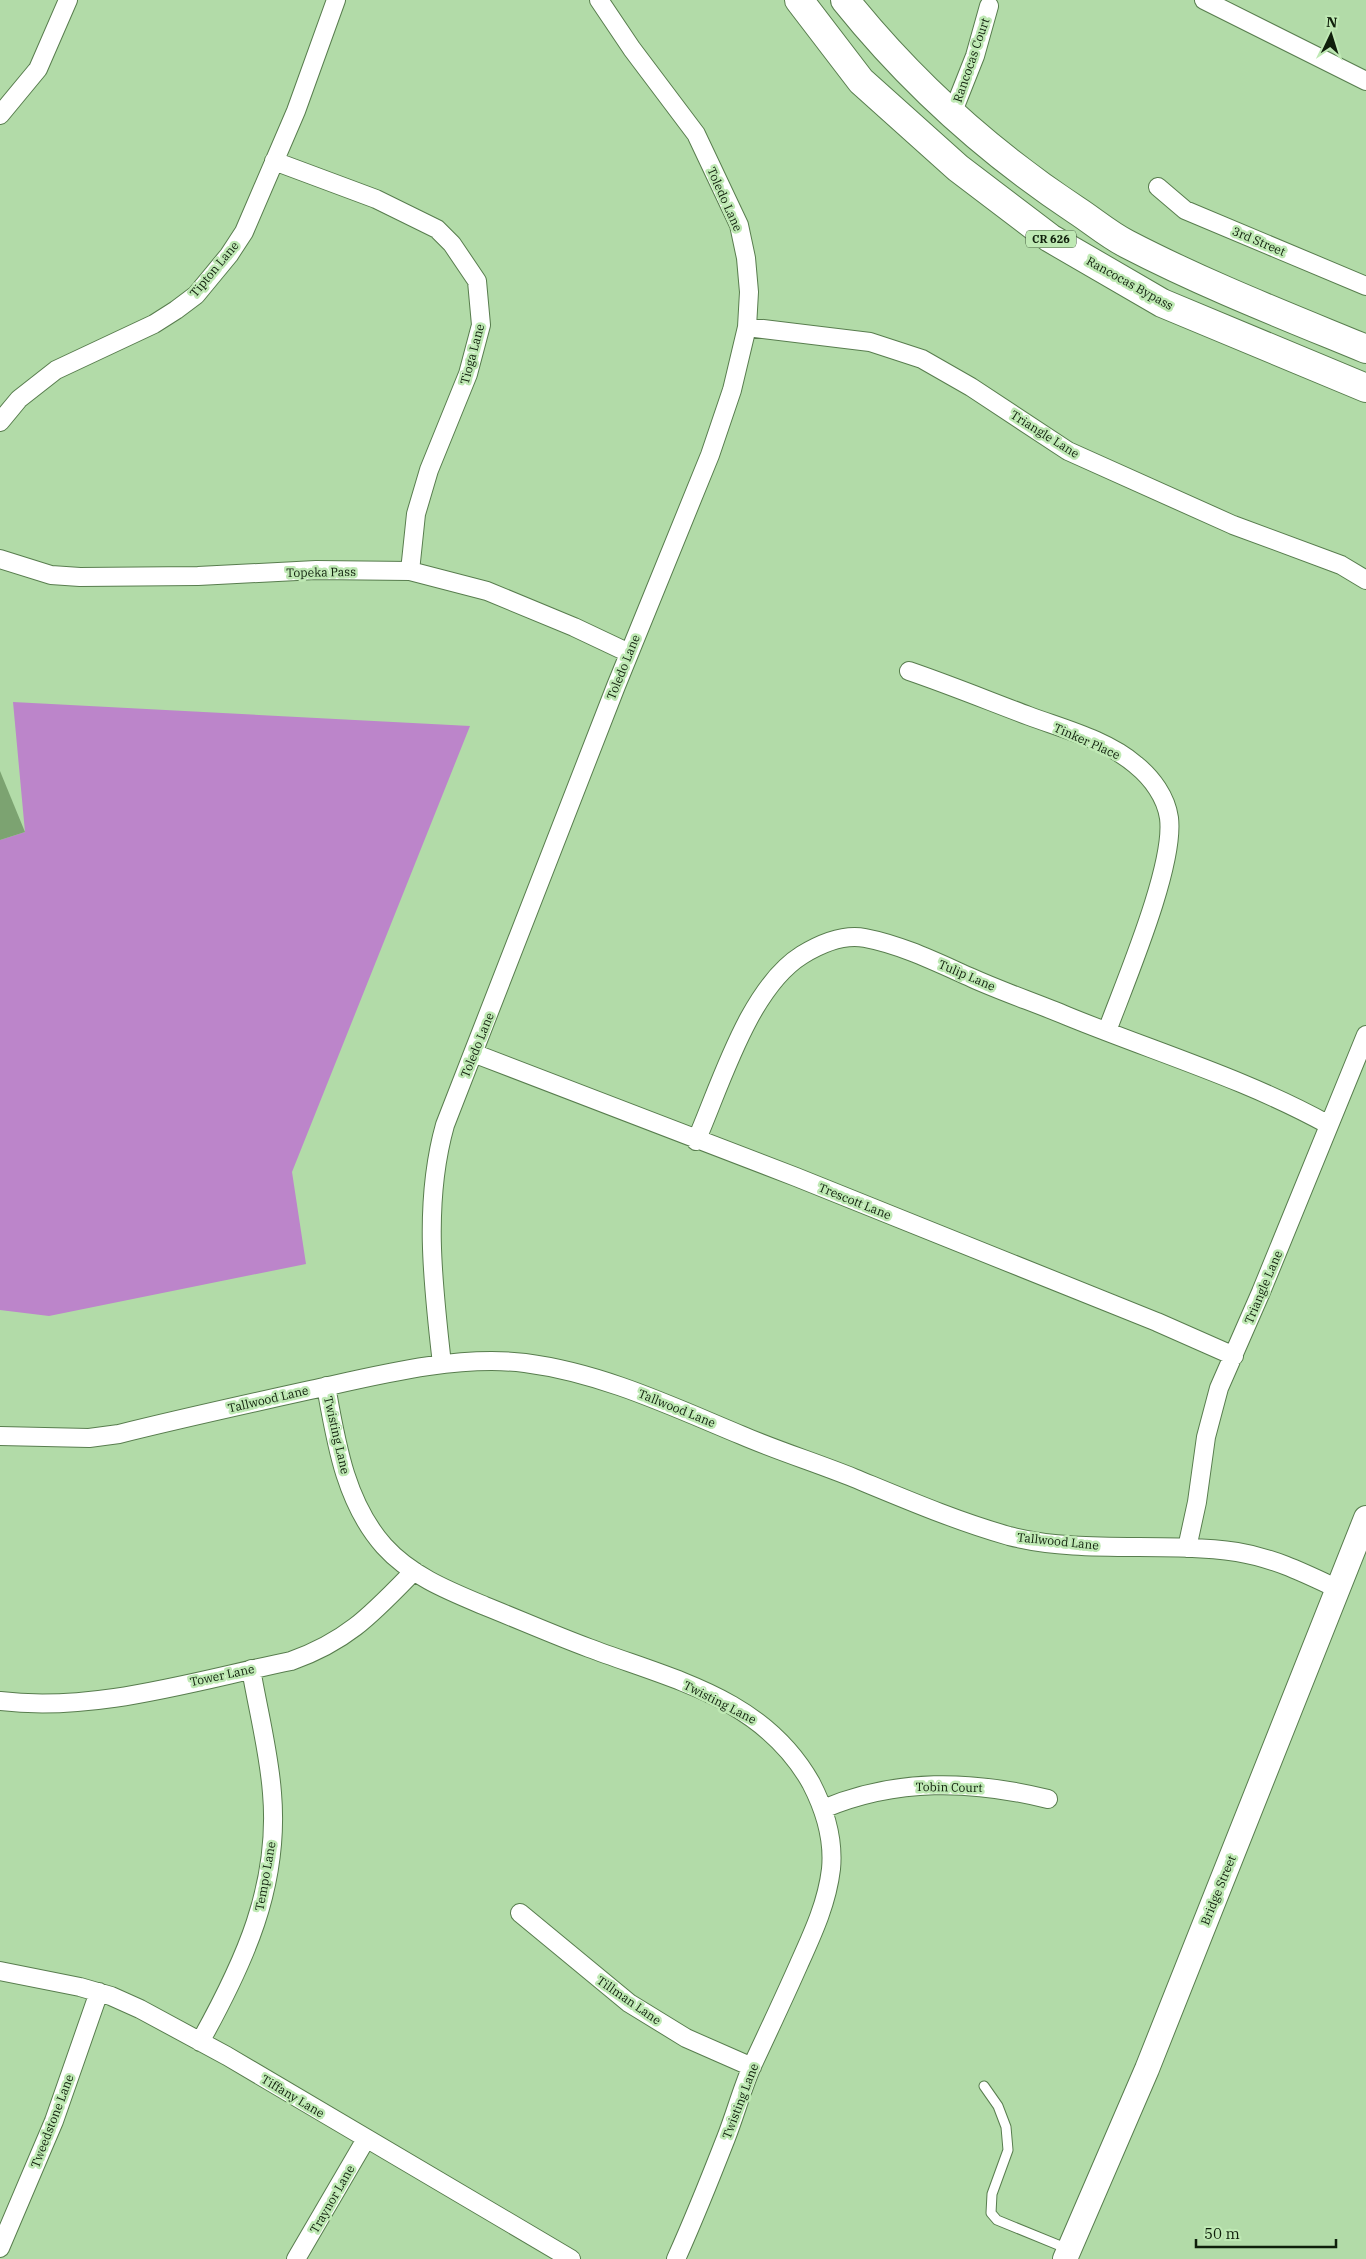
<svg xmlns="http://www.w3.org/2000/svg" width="1366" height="2259" font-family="'IBM Plex Serif',serif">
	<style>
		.green { fill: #bc85ca }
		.building { fill: #7ca371 }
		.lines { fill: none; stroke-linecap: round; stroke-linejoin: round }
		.service-casing { stroke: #587d4e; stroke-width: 11 }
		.minor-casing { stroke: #587d4e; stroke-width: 20 }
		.secondary-casing { stroke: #587d4e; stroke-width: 26 }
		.primary-casing { stroke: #587d4e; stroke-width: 30 }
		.service { stroke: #fff; stroke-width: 9 }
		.minor { stroke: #fff; stroke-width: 18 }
		.secondary { stroke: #fff; stroke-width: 24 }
		.primary { stroke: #fff; stroke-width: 28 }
		.labels { text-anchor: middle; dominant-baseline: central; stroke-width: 5; stroke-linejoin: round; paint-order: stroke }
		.shield { fill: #bfe9b4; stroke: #445c3e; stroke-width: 1 }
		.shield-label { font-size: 11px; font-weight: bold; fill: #0f1f0b }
		.street-label { font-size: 12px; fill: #0f1f0b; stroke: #bfe9b4 }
	</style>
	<rect width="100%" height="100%" fill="#b2dba8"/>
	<path class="green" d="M13 702 470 726 292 1172 306 1264 49 1316 0 1310V840L25 832Z"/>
	<path class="building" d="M0 771 25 832 0 840Z"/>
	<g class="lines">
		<g class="service-casing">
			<path id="service" d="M984 2086 998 2106 1006 2127 1008 2150 992 2194 991 2213 997 2220 1068 2249"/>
		</g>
		<g class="minor-casing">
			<path id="minor" d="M1204 0 1366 81
				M952 114 975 56 989 6
				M0 115 38 69 68 0
				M274 161 376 199 437 229 452 244 477 281 481 325 468 374 429 470 416 514 410 571
				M1158 187 1185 210 1366 286
				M747 327 870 342 922 359 971 387 1068 451 1233 525 1341 565 1366 580
				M0 422 19 399 56 370 154 324 176 310 196 295 229 255 244 232 296 111 336 0
				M0 559 51 575 80 577 198 576 316 570 410 571 487 591 574 627 629 653
				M909 671C950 685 989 701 1029 716 1064 729 1107 740 1136 765 1152 778 1166 797 1169 818 1175 866 1125 982 1107 1031
				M473 1053 796 1177 1157 1322 1234 1356
				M696 1141C721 1084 749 988 802 955 820 944 844 934 865 938 902 945 938 963 972 978 1003 992 1036 1003 1067 1016 1155 1052 1246 1079 1329 1125
				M442 1364C433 1285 423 1203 445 1125L616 686 710 455 732 390 747 327 749 292 746 258 739 225 696 134 632 49 599 0
				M326 1386C336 1442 345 1502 384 1546 411 1576 449 1591 485 1606 520 1620 554 1635 589 1648 674 1680 763 1698 811 1783 825 1810 834 1838 831 1869 827 1903 813 1933 799 1964 784 1998 768 2032 752 2066 742 2089 735 2115 726 2138 710 2179 694 2219 676 2259
				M0 1436 89 1438 119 1434C187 1417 256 1402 324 1387 386 1373 461 1355 525 1363 602 1373 671 1406 741 1435 778 1451 817 1463 854 1478 905 1499 956 1521 1009 1536 1083 1555 1162 1541 1237 1552 1274 1558 1304 1573 1338 1589
				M1187 1548 1197 1502 1206 1437 1219 1388 1261 1292 1366 1035
				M0 1701C95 1713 198 1680 291 1661 348 1641 373 1613 414 1571
				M823 1809C896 1778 971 1780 1048 1799
				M520 1913 629 2003 686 2038 752 2067
				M0 1971 80 1987 111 1996 140 2009 227 2056 571 2259
				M200 2042C244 1963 280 1886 272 1793 269 1752 258 1710 251 1669
				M0 2248 54 2121 99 1992
				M296 2259 366 2139"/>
		</g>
		<g class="secondary-casing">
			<path id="secondary" d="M1065 2259 1147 2069 1366 1518"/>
		</g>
		<g class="primary-casing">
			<path id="primary" d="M799 0 861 81 958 168 1050 238 1162 303 1366 388
				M845 0C910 81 990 153 1076 210 1093 221 1109 235 1127 244 1204 284 1286 316 1366 349"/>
		</g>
		<use href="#service" class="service"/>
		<use href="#minor" class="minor"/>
		<use href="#secondary" class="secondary"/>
		<use href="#primary" class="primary"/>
	</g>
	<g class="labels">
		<rect class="shield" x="1026" y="230.5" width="50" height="17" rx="4"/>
		<g class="shield-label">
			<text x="1051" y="239">CR 626</text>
		</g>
		<g class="street-label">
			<text transform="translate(971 60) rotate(-71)">Rancocas Court</text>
			<text transform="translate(725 199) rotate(66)">Toledo Lane</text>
			<text transform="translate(1259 241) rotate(23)">3rd Street</text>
			<text transform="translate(214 269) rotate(-50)">Tipton Lane</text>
			<text transform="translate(1130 283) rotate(29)">Rancocas Bypass</text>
			<text transform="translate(472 354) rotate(-75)">Tioga Lane</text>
			<text transform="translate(1045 434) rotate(32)">Triangle Lane</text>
			<text transform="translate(321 572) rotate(-1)">Topeka Pass</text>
			<text transform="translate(623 667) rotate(-68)">Toledo Lane</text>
			<text transform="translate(1087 741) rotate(24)">Tinker Place</text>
			<text transform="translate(967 975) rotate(23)">Tulip Lane</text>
			<text transform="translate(477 1045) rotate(-68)">Toledo Lane</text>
			<text transform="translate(855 1201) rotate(22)">Trescott Lane</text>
			<text transform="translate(1263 1287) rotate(-67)">Triangle Lane</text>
			<text transform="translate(268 1399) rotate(-13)">Tallwood Lane</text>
			<text transform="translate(677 1408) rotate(22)">Tallwood Lane</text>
			<text transform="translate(337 1435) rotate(77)">Twisting Lane</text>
			<text transform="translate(1058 1541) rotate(6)">Tallwood Lane</text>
			<text transform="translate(222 1675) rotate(-12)">Tower Lane</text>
			<text transform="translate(720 1702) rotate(27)">Twisting Lane</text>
			<text transform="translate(949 1787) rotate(1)">Tobin Court</text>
			<text transform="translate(265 1876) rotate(-80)">Tempo Lane</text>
			<text transform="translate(1218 1890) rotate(-68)">Bridge Street</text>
			<text transform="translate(629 2000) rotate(35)">Tillman Lane</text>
			<text transform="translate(293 2096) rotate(31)">Tiffany Lane</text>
			<text transform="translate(740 2101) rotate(-69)">Twisting Lane</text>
			<text transform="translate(52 2121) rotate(-69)">Tweedstone Lane</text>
			<text transform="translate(332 2199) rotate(-60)">Traynor Lane</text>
		</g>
	</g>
	<g transform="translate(1331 35) rotate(4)" stroke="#bfe9b4" stroke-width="4" paint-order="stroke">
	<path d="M0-4L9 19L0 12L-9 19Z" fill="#0f1f0b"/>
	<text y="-8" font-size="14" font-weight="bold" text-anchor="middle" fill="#0f1f0b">N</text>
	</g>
	<path d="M1196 2239v8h140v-8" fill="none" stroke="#0f1f0b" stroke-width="2.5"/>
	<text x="1204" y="2239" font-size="15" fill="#0f1f0b" stroke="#bfe9b4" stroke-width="4" paint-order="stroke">50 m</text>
</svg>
